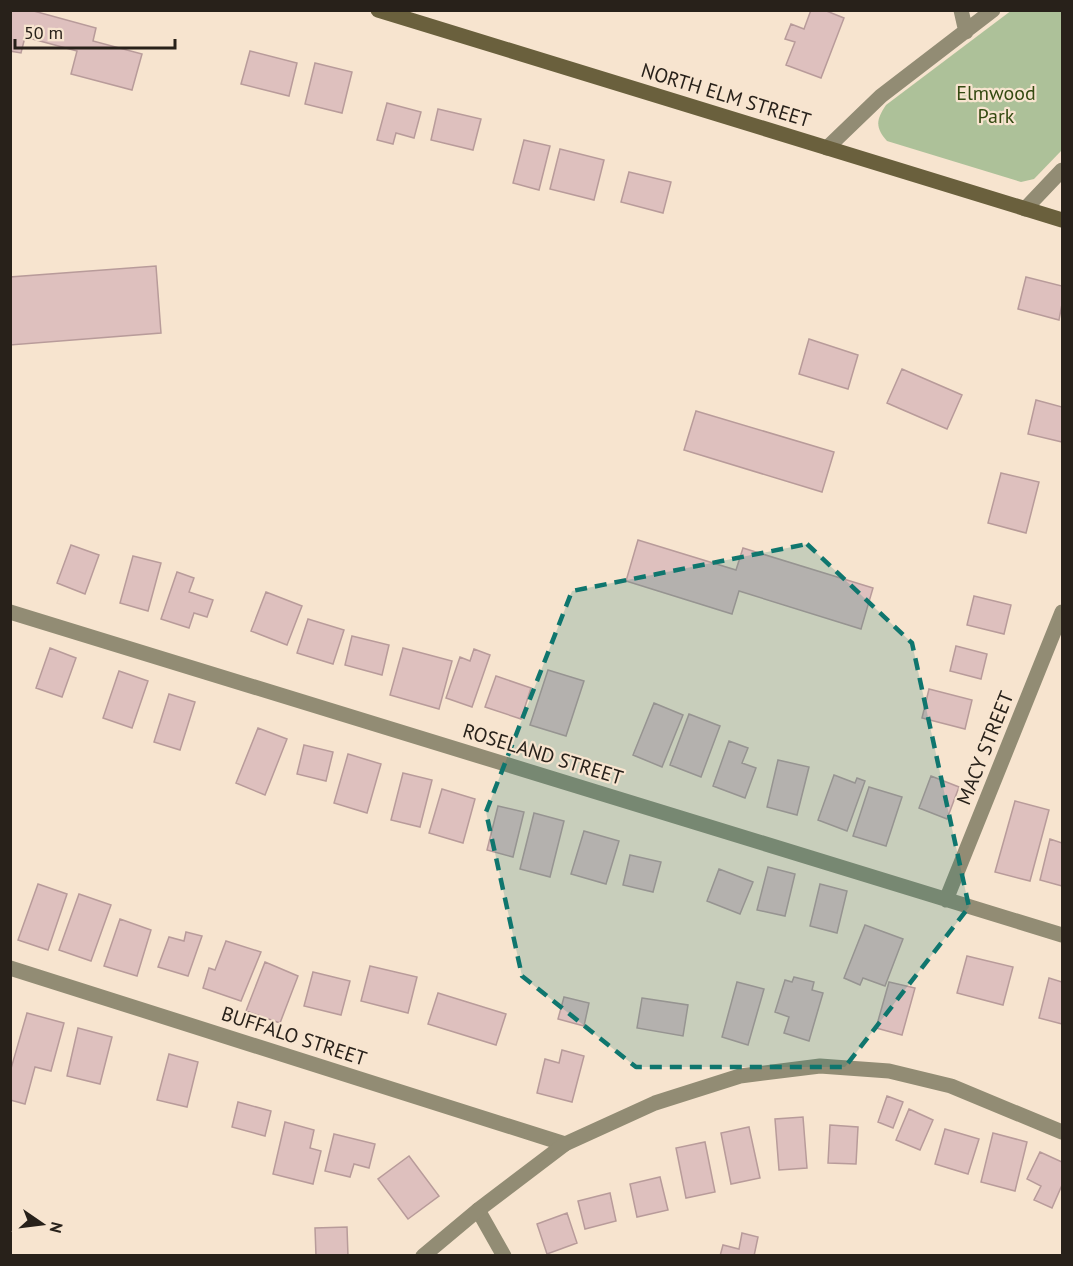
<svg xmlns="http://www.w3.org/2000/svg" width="1073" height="1266" font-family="'PT Sans',sans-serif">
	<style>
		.green { fill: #adc199 }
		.building { fill: #dec0be; stroke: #b89b9a; stroke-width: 1.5 }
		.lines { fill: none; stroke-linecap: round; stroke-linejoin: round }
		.minor { stroke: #928c74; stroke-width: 15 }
		.tertiary { stroke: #928c74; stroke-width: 15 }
		.secondary { stroke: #6a603d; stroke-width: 15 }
		.marked { fill: #0f766e; fill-opacity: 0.2; stroke: #0f766e; stroke-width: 4.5; stroke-dasharray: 12 8; stroke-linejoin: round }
		.labels { text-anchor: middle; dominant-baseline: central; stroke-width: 4.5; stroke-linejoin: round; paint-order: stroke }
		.park-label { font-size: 20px; fill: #344a11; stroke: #f7e4cf }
		.street-label { font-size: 20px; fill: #28211a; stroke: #f7e4cf }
	</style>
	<rect width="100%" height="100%" fill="#f7e4cf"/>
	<path class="green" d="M1012 10 1062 11V150L1034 179 1021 182 887 141C875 127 876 120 886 105Z"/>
	<path class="building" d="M10 10H30L96 28 93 41 142 54 132 90 71 74 77 51 25 37 21 53 10 51Z
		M811 10H824L844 18 821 78 786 65 795 42 785 39 791 24 804 29Z
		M250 51 297 63 289 96 241 84Z
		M315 63 352 72 342 113 305 104Z
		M387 103 421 112 414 138 396 133 393 144 377 140Z
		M438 109 481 119 473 150 431 140Z
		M524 140 550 146 539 190 513 183Z
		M560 149 604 160 594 200 550 189Z
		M629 172 671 182 663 213 621 202Z
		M156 266 161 333 10 345V277Z
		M1026 277 1062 286V304L1059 320 1018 309Z
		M809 339 858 355 848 389 799 374Z
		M902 369 962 395 947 429 887 403Z
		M1036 400 1062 407V442L1028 434Z
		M696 411 834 452 822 492 684 450Z
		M1001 473 1039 482 1026 533 988 523Z
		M638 540 736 570 743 548 873 588 861 629 739 591 732 614 626 581Z
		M71 545 99 555 85 594 57 583Z
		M133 556 161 563 148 611 120 603Z
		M177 572 194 578 189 592 213 600 207 617 194 613 189 628 161 619Z
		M266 592 302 606 287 645 251 631Z
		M974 596 1011 605 1004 634 967 625Z
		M308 619 344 630 333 664 297 653Z
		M352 636 389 645 382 675 345 665Z
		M956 646 987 654 981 679 950 671Z
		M50 648 76 658 62 697 36 688Z
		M403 648 452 661 439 709 390 695Z
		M474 649 490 655 472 707 446 698 460 657 470 661Z
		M548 670 584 681 566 736 530 725Z
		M119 671 148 681 132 728 103 718Z
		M496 676 531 688 521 719 485 707Z
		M929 689 972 700 965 729 922 718Z
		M169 694 195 702 180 750 154 742Z
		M654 703 683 715 662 767 633 755Z
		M689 714 720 726 701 777 670 765Z
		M258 728 287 739 265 795 236 783Z
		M729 741 748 748 742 763 756 768 745 798 713 786Z
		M304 745 333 752 326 781 297 774Z
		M348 754 381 764 367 813 334 803Z
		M778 760 809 767 797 815 767 807Z
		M403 773 432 780 420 827 391 820Z
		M834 775 855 783 857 778 865 781 847 831 818 820Z
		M931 776 959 787 947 819 919 808Z
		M869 787 902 797 886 846 853 836Z
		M442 789 475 799 463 843 429 833Z
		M1015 801 1049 810 1030 881 995 872Z
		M498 806 524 812 513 857 487 850Z
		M534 813 564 821 550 877 520 869Z
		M584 831 619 841 606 884 571 874Z
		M1050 839 1062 843V886L1040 880Z
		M630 855 661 862 653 892 623 885Z
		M768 867 795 874 785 916 757 910Z
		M719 869 753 882 740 914 707 901Z
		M38 884 67 894 48 950 18 940Z
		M820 884 847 891 837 933 810 926Z
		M79 894 111 905 91 961 59 950Z
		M120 919 151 930 137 976 104 966Z
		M865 925 903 939 885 986 863 978 860 985 844 978Z
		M186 932 202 936 188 976 158 967 169 937 184 941Z
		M226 941 261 952 241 1001 203 988 209 968 215 970Z
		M967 956 1013 967 1003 1005 957 993Z
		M265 962 298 976 280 1023 246 1011Z
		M370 966 417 977 408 1013 361 1001Z
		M313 972 350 981 341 1015 304 1006Z
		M794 977 814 982 812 990 823 993 809 1041 784 1033 789 1017 775 1012 785 980 792 982Z
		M1049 978 1062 982V1024L1039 1018Z
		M737 982 764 989 748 1045 722 1037Z
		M889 982 915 988 902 1035 876 1028Z
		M438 993 506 1014 496 1045 428 1024Z
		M564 997 589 1003 584 1026 558 1019Z
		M642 998 688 1005 683 1036 637 1028Z
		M27 1013 64 1023 51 1071 35 1067 25 1104 10 1100V1072Z
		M78 1028 112 1037 100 1084 67 1076Z
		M562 1050 584 1056 572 1102 537 1093 545 1059 559 1063Z
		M169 1054 198 1062 187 1107 157 1100Z
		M887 1096 903 1102 893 1128 878 1122Z
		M238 1102 271 1111 265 1136 232 1127Z
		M909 1109 933 1120 920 1150 896 1140Z
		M803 1117 807 1168 779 1170 775 1119Z
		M285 1122 314 1130 310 1148 321 1151 313 1184 273 1174Z
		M830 1125 858 1127 856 1164 828 1163Z
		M749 1127 760 1178 731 1184 721 1133Z
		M945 1129 979 1139 968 1174 935 1164Z
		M993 1133 1027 1142 1015 1191 981 1182Z
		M334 1134 375 1144 369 1168 354 1164 350 1177 325 1171Z
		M705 1142 715 1192 686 1198 676 1148Z
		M1040 1152 1062 1162V1185L1052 1208 1034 1200 1041 1186 1027 1179Z
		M409 1156 439 1196 408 1219 378 1179Z
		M660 1177 668 1210 637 1217 630 1184Z
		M610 1193 616 1221 585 1229 578 1201Z
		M567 1213 577 1243 547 1254 537 1224Z
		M347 1227 348 1256H316L315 1228Z
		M742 1233 758 1237 754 1256H720L723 1245 739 1249Z"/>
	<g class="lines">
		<path class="minor" d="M961 10 966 32
			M827 148 881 96 993 10
			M1025 209 1062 170
			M10 612 1062 935
			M946 900 1062 612
			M10 968 565 1144
			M478 1210 504 1256"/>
		<path class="tertiary" d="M423 1256 478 1210 565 1144 655 1103 740 1076 820 1066 889 1071 951 1086 1062 1132"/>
		<path class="secondary" d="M378 10 1062 220"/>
	</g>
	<path class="marked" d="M807 544 912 643 969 907 845 1067H636L522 976 486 812 572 591Z"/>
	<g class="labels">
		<g class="park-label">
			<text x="996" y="93">Elmwood<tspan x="996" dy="23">Park</tspan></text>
		</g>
		<g class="street-label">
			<text transform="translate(726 95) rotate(17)">NORTH ELM STREET</text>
			<text transform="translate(985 748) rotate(-68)">MACY STREET</text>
			<text transform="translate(543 754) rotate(17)">ROSELAND STREET</text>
			<text transform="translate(294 1036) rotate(18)">BUFFALO STREET</text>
		</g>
	</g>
	<rect width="1073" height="1266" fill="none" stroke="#28211a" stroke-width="24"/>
	<g transform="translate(42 1224) rotate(104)" stroke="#f7e4cf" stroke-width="4.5" paint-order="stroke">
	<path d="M0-4.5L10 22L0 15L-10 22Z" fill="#28211a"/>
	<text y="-9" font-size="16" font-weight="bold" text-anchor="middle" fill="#28211a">N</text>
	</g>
	<path d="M15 39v9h160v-9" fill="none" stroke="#28211a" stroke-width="3"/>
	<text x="24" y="39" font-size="18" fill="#28211a" stroke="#f7e4cf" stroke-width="4.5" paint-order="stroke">50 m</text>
</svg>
